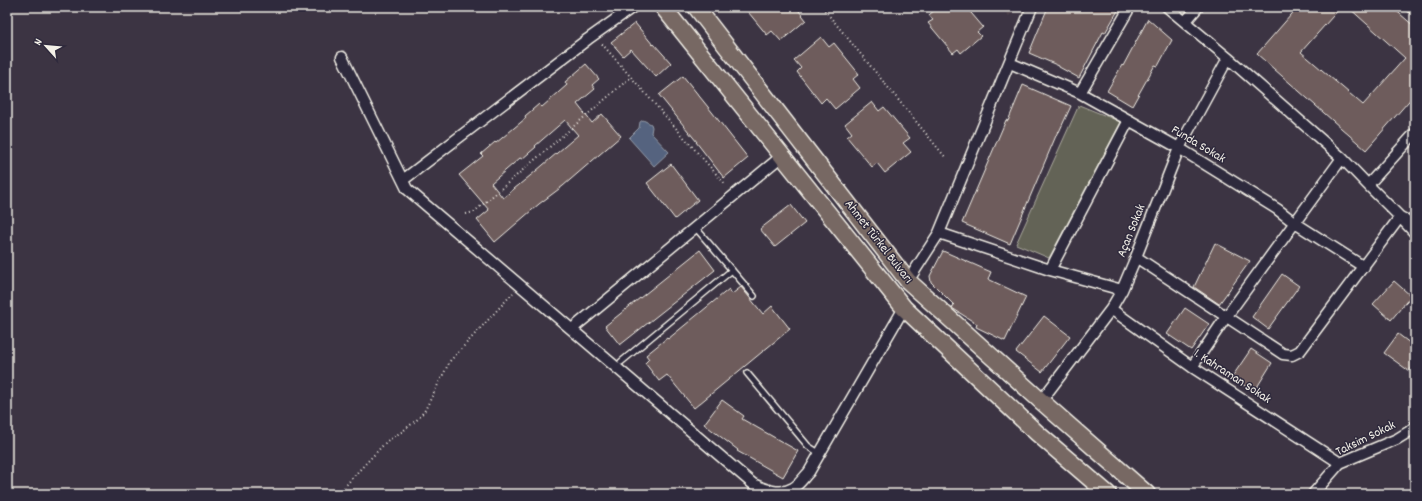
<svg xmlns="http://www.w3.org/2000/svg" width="1422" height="501" font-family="Dekko,sans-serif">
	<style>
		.built { fill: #4b404a }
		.green { fill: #636456; stroke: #acaa9f }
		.water { fill: #54647f; stroke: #949ca9 }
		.building { fill: #6e5b5c; stroke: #f4f1e8; fill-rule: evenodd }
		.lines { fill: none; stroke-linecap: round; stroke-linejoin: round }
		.lane-casing { stroke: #f4f1e8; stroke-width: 8 }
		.street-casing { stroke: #f4f1e8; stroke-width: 13 }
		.primary-casing { stroke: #f4f1e8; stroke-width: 19 }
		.path { stroke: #f4f1e8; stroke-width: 2; stroke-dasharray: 1 3; stroke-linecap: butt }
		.lane { stroke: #2f2a3d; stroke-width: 5 }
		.street { stroke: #2f2a3d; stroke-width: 10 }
		.primary { stroke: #776864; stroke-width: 16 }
		.labels { text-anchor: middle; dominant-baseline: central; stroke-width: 3; stroke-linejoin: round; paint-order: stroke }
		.street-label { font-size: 13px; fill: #f4f1e8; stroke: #2f2a3d }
	</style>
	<rect width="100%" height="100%" fill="#3c3443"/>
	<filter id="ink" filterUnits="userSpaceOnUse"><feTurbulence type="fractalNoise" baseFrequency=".025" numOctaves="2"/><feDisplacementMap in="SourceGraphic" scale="8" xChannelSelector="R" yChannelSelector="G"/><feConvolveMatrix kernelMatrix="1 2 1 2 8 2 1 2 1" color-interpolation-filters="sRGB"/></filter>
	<g filter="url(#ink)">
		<path class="built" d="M1001 7H1018L1017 10 1009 16Z"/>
		<path class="green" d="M1079 105 1121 122 1049 258 1016 244Z"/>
		<path class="water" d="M643 120 651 124 652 127 651 133 669 152 654 166 629 138 639 128 640 122Z"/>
		<path class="building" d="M744 7H796L806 20 781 41 772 31 767 35Z
			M938 7H966L983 27 977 32 981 36 961 53 958 49 953 53 928 23 933 20 929 15Z
			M1048 7H1120L1105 33 1103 32 1079 78 1059 67V66L1029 53Z
			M1298 7H1341L1301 52 1363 105 1405 58 1348 7H1392L1415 27V94L1366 150 1257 54Z
			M1148 19 1172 40 1158 66 1155 65 1132 106 1107 91 1122 65 1123 66Z
			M635 23 653 45 654 44 671 63 656 77 631 49 623 56 611 42Z
			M821 37 829 47 834 43 859 74 853 79 860 88 835 109 826 98 821 103 797 72 801 68 794 60Z
			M586 64 599 79 592 85 595 89 577 104 592 123 602 114 621 136 563 186 539 204 495 242 477 220 489 210 459 175 483 156 481 154 495 142 496 143 526 118 525 116 539 104 542 107 567 85 565 82ZM565 120 578 135 536 171 503 198 491 183 520 158 522 159 536 147 535 146Z
			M683 76 712 112 748 158 724 178 696 142H697L659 95Z
			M1023 85 1071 106 1059 132 1058 131 1010 244 962 223 1006 120 1008 121Z
			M872 102 879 111 884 107 910 138 903 143 911 152 885 173 877 163 872 167 847 137 852 133 845 124Z
			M671 164 698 200 675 219 647 183Z
			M791 205 805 223 775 247 760 229Z
			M1215 243 1250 261 1219 304 1194 287Z
			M700 250 715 270 620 345 605 326Z
			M943 251 991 272 988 279 1026 297 1005 341 976 327 977 324 952 308 954 305 931 282 930 276Z
			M1282 274 1299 286 1268 329 1252 317Z
			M1394 281 1411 296 1391 320 1373 304Z
			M741 287 763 314 772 306 790 329 694 408 667 375 659 381 645 363 649 359 646 355 667 338 668 339 729 289 732 294Z
			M1185 308 1209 324 1191 350 1167 334Z
			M1044 316 1070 336 1042 372 1016 352Z
			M1398 334 1415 347V363L1409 371 1384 353Z
			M1251 349 1272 363 1254 392 1232 377Z
			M722 400 744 416 742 419 798 451 783 477 737 451 738 450 704 424Z"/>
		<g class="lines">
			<g class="lane-casing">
				<path id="lane" d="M695 227 754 296
					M621 362 732 270
					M747 373 808 446 819 453"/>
			</g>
			<g class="street-casing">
				<path id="street" d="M1167 7 1228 58 1342 158 1368 185 1400 217 1406 220
					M1411 7 1415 10
					M1185 22 1198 7
					M342 57 407 189 753 484C764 489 780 496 793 488 799 485 804 477 809 472L904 308
					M1010 63 1080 93 1179 148 1277 209 1295 223 1364 267
					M1080 93 1130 7
					M403 180 588 39 633 7
					M1368 185 1415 133
					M939 233 1050 270 1122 290
					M1136 257 1283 354 1292 355 1300 351 1400 217 1415 233
					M1050 270 1129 120
					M908 281 939 233 1032 7
					M1111 309 1192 367 1340 463
					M572 329 783 155
					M1192 367 1226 317 1342 158
					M1041 401 1111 309 1122 290 1136 257 1179 148 1228 58
					M1313 494 1340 463 1397 439 1410 431 1415 426"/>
			</g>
			<g class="primary-casing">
				<path id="primary" d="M663 7 904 308 1037 433 1108 494
					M696 7 908 281 1041 401 1147 494"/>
			</g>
			<path class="path" d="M822 7 946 158
				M602 44 725 184
				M466 214 474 212 631 77
				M339 494 352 478 387 441 403 431 419 418 425 410 450 361 513 293"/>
			<use href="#lane" class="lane"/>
			<use href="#street" class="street"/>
			<use href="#primary" class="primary"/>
		</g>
	</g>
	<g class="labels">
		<g class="street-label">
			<text transform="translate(1198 145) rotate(31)">Funda Sokak</text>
			<text transform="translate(1132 231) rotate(-68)">Açan Sokak</text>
			<text transform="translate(878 242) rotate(52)">Ahmet Türkel Bulvarı</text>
			<text transform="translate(1232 377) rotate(33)">1. Kahraman Sokak</text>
			<text transform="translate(1366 439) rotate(-26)">Taksim Sokak</text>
		</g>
	</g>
	<rect width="1422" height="501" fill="none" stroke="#2f2a3d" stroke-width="24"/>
	<rect x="12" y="12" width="1398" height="477" fill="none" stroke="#f4f1e8" stroke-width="1.5" filter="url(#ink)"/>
	<g transform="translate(46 46) rotate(297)" stroke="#2f2a3d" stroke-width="3" paint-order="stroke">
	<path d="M0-3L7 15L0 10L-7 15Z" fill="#f4f1e8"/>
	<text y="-6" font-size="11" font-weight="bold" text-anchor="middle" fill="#f4f1e8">N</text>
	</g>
</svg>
